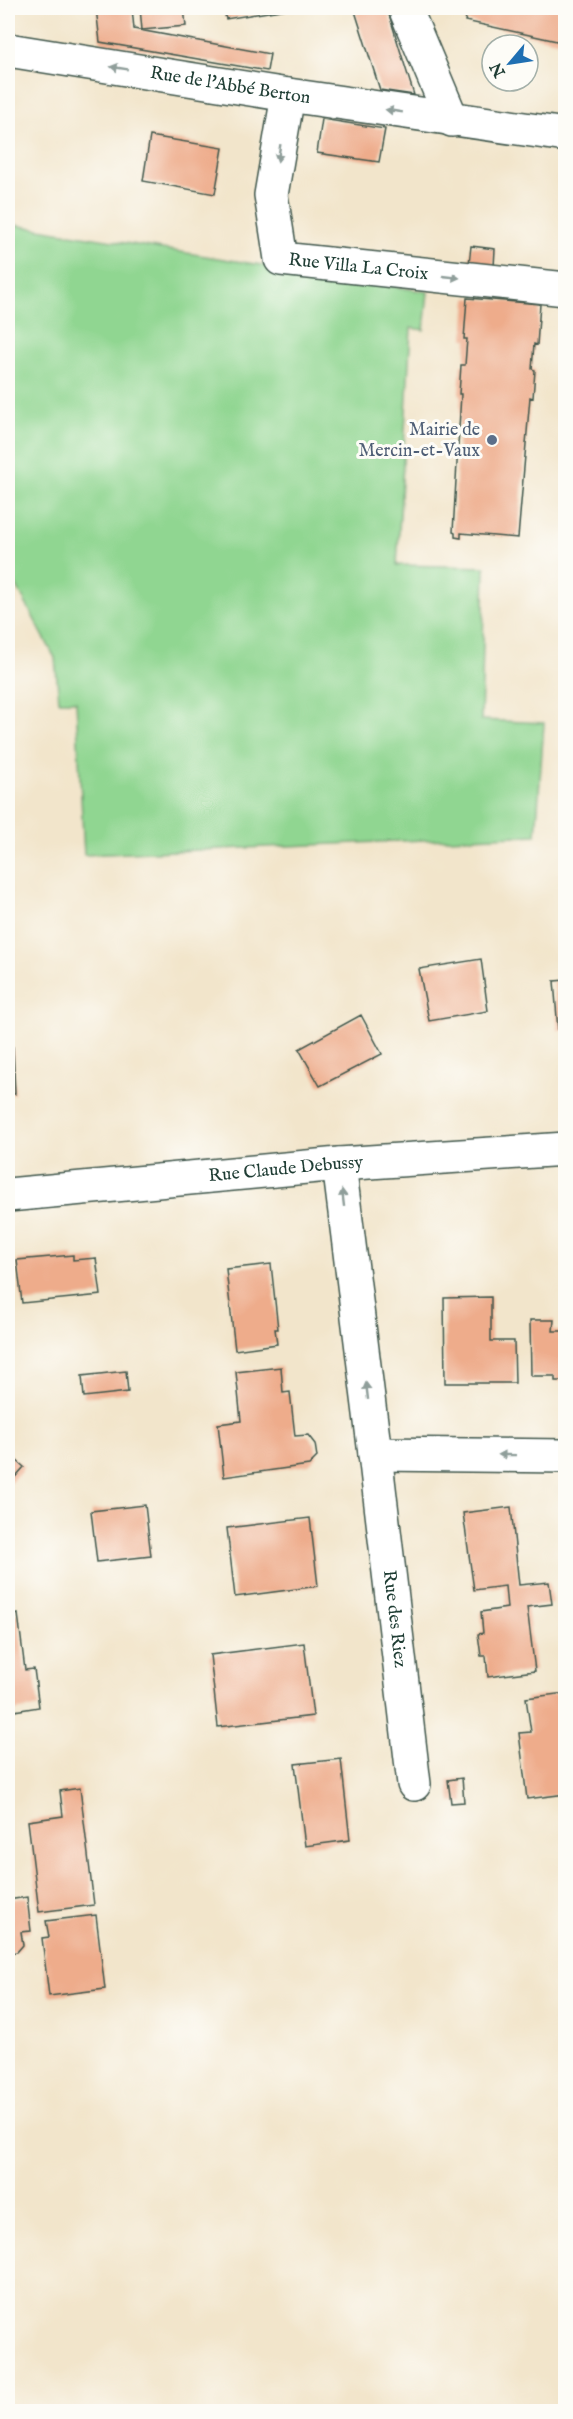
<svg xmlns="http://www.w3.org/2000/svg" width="573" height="2419" font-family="'IM FELL English',serif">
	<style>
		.green { fill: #90d691; stroke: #588a62; stroke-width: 1.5 }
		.building { fill: #eeac8b }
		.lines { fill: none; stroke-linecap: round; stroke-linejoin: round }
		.minor-casing { stroke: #3f564b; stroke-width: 36 }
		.tertiary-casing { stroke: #3f564b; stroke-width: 36 }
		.minor { stroke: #fff; stroke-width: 33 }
		.tertiary { stroke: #fff; stroke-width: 33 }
		.oneway { fill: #8f9e9a }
		.service-dot { fill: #5c6f8a; stroke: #fdfcf7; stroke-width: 2 }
		.labels { text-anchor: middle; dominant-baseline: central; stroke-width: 6; stroke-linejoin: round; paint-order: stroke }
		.street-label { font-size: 18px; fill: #1f3d34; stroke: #fdfcf7 }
		.service-label { font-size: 18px; fill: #4e5e75; stroke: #fdfcf7; text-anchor: end }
	</style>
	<rect width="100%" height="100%" fill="#fdfcf7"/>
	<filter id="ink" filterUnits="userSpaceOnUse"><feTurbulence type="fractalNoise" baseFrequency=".0167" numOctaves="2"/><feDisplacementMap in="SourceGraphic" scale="12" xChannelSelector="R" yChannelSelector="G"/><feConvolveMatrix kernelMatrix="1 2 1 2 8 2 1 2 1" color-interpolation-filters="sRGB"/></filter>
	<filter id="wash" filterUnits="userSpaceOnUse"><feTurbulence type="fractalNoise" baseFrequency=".008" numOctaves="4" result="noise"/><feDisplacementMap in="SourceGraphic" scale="24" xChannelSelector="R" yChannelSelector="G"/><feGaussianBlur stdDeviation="1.35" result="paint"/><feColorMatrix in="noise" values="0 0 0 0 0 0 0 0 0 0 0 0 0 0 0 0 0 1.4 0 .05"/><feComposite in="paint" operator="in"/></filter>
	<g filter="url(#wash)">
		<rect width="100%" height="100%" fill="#f2e5cb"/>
		<path class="green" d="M8 224 428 292 424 330 411 328 397 565 485 567 481 720 544 723 536 835 84 855 76 701H59L55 658 8 570Z"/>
		<g id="blocks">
			<path class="building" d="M96 8H132L134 29 270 54 267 71 100 42Z
				M140 8H184L186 26 142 30Z
				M223 8H286V9L226 19Z
				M354 8H387L414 95 380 90Z
				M468 8H566V43L465 21Z
				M322 119 385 129 379 162 317 153Z
				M150 136 223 148 215 194 143 181Z
				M471 246 495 249 494 267 469 264Z
				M467 298 540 304 537 345 534 344 532 369 535 370 533 398 530 397 518 538 461 533V538L455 537V533L453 532 461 394H459L461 365H465L467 339H464Z
				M481 959 488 1011 429 1021 419 969Z
				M566 980V1029L558 1030 554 981Z
				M361 1015 382 1054 320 1086 299 1049Z
				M8 1047H13L15 1094H8Z
				M73 1255V1260L96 1258 101 1295 22 1303 17 1260Z
				M271 1264 278 1329H275L277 1344 235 1350 226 1269Z
				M491 1297V1341H514L515 1383H445L444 1298Z
				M530 1320H554L553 1331H566V1381H555V1376H531Z
				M281 1367 283 1393 290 1392 295 1436 308 1435 315 1444 317 1457 309 1465 224 1477 218 1424 241 1421 236 1372Z
				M126 1371 128 1392 84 1397 82 1376Z
				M8 1453 24 1467 8 1485Z
				M145 1505 151 1556 97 1562 91 1511Z
				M511 1507 519 1585 549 1582 552 1604 527 1607 535 1671 488 1677 486 1656H481L478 1634 483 1633 481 1612 507 1608 505 1586 474 1590 463 1513Z
				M310 1518 318 1586 235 1597 227 1528Z
				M18 1614 25 1670 34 1669 39 1707 8 1712V1616Z
				M304 1643 313 1716 218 1727 210 1655Z
				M565 1693 566 1794 527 1799 519 1733 531 1732 526 1698Z
				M341 1759 350 1840 305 1846 295 1764Z
				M462 1778 464 1802 451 1803 448 1780Z
				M80 1788 94 1905 39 1912 28 1821 63 1816 60 1791Z
				M27 1897 31 1931 21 1932 23 1945 17 1952 8 1953V1900Z
				M96 1915 105 1989 49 1996 42 1938 49 1937 46 1921Z"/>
		</g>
	</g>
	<g filter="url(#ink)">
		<use href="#blocks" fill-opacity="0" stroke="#3f564b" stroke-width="1.5"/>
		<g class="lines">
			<g class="minor-casing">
				<g id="minor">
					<path d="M405 8 452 120"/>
					<path id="s1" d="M8 50 288 95 566 135"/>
					<path id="s2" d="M288 95 271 195 281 259 566 289"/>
					<path d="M339 1164 375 1454 566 1456"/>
					<path id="s3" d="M375 1454 414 1784"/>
				</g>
			</g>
			<g class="tertiary-casing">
				<g id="tertiary">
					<path id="s4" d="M8 1195 339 1164 566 1149"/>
				</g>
			</g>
			<use href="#minor" class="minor"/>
			<use href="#tertiary" class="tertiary"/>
		</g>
		<defs><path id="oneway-solid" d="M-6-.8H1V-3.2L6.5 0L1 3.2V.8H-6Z" transform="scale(1.5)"/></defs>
		<g class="oneway">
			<use href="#oneway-solid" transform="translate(119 68) rotate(-171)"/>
			<use href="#oneway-solid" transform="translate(394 111) rotate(-171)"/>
			<use href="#oneway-solid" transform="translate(279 153) rotate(99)"/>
			<use href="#oneway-solid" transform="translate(451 277) rotate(6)"/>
			<use href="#oneway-solid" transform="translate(343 1198) rotate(-97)"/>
			<use href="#oneway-solid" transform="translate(367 1391) rotate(-97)"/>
			<use href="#oneway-solid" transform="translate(507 1455) rotate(-179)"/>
		</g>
	</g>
	<circle class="service-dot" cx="492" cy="440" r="6"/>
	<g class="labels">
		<g class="street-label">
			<text stroke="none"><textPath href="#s1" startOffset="225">Rue de l'Abbé Berton</textPath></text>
			<text stroke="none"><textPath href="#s2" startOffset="244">Rue Villa La Croix</textPath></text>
			<text stroke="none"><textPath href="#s4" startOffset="279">Rue Claude Debussy</textPath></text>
			<text stroke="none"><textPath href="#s3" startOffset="166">Rue des Riez</textPath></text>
		</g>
		<g class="service-label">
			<text x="480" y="430">Mairie de<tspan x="480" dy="21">Mercin-et-Vaux</tspan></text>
		</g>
	</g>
	<rect width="573" height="2419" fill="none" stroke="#fdfcf7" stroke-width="30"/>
	<g transform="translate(510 63) rotate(241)"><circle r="28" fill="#fdfcf7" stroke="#a4b0a9" stroke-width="1.5"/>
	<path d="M0-4.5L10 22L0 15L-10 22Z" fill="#1f6fb2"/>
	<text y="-9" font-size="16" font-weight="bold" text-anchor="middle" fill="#1f3d34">N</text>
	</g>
</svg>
